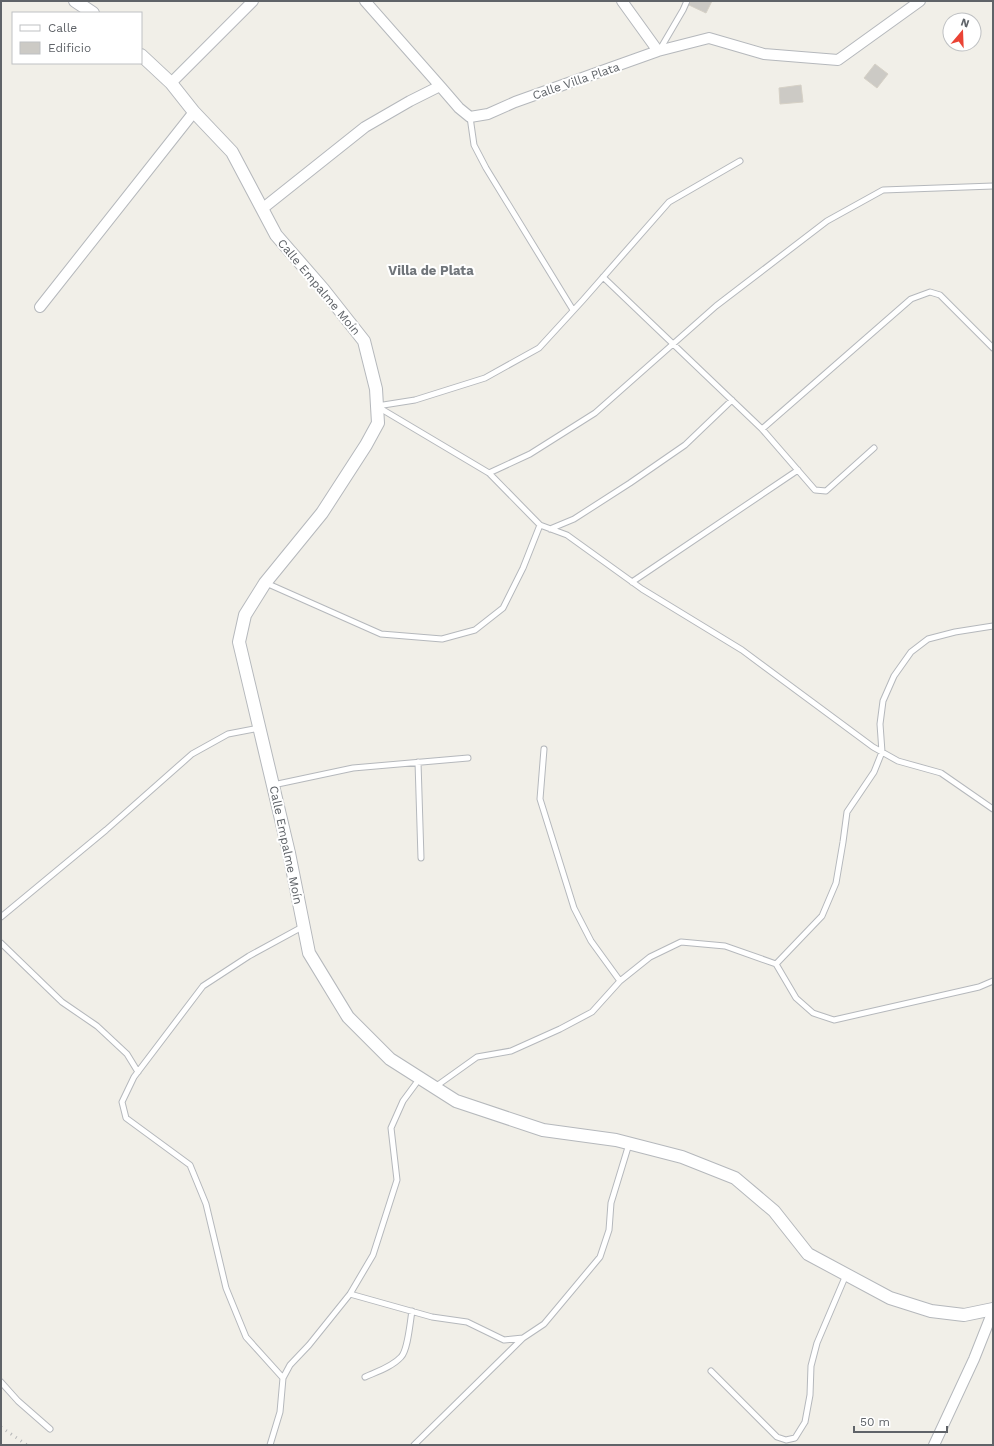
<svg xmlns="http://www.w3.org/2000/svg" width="994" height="1446" font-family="'Work Sans',sans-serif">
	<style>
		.building { fill: #cccac5; stroke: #d6d1c6 }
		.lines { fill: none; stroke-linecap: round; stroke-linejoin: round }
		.service-casing { stroke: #b5b8bc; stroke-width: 7 }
		.minor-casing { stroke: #b5b8bc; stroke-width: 12 }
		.tertiary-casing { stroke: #b5b8bc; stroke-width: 14 }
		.service { stroke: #fff; stroke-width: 5 }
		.minor { stroke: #fff; stroke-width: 10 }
		.tertiary { stroke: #fff; stroke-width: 12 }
		.rail { stroke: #b6b7b8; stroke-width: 3; stroke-dasharray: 1 5; stroke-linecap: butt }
		.labels { text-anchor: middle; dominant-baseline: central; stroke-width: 4; stroke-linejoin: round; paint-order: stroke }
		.street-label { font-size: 12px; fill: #5f6368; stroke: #fff }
		.neighbourhood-label { font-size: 13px; font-weight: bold; fill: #70757a; stroke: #fff }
	</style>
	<rect width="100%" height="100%" fill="#f1efe8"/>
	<path class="building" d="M691 1H712L706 13 689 5Z
		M875 64 888 74 877 88 864 78Z
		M801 85 803 102 780 104 779 88Z"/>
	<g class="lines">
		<g class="service-casing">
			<path id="service" d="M659 51 683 10 687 1
				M470 117 474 145 486 168 573 310
				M603 277 762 429 815 490 826 491 874 448
				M377 406 415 400 485 378 539 348 583 300 669 202 740 161
				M378 407 489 473 540 525 567 535 642 589 742 650 873 747 898 761 941 773 993 809
				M762 429 911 299 930 292 940 295 993 348
				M489 473 530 454 595 413 716 306 827 221 883 190 993 186
				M550 529 574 519 630 483 685 445 732 400
				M632 582 798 470
				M266 583 381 634 442 639 475 630 503 608 523 568 540 525
				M544 749 540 799 574 908 591 941 620 981
				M418 762 421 858
				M273 785 353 768 468 758
				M1 917 106 830 192 754 228 734 259 728
				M1 943 62 1002 97 1026 127 1054 138 1072
				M776 964 796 998 813 1013 834 1020 979 987 993 981
				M435 1087 477 1057 511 1051 560 1029 592 1012 620 981 650 957 681 942 725 946 776 964 822 916 836 883 843 842 847 812 874 772 882 752 880 724 883 701 894 676 911 652 928 639 955 632 993 626
				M350 1294 432 1317 467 1322 504 1340 523 1338 544 1324 600 1257 609 1230 611 1203 629 1144
				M711 1371 777 1437 786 1440 795 1438 805 1422 810 1395 811 1366 817 1343 846 1275
				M365 1377C376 1372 392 1367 401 1357 408 1350 410 1322 412 1311
				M283 1378 246 1337 226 1288 206 1204 190 1165 126 1118 122 1102 134 1077 203 986 249 956 304 926
				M1 1382 18 1401 50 1429
				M270 1445 280 1412 283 1378 290 1365 309 1345 350 1294 373 1255 397 1180 391 1128 403 1101 420 1078
				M414 1445 523 1338"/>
		</g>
		<g class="minor-casing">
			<path id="minor" d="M365 1 440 86
				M622 1 658 51
				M171 83 253 1
				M262 209 365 127 410 101 440 86 459 108 470 117 488 114 515 102 658 51 709 38 764 54 838 60 920 1
				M40 307 194 112
				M934 1445 974 1359 993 1311"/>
		</g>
		<g class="tertiary-casing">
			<path id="tertiary" d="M75 1 93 13
				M141 55 171 83 194 112 232 152 276 235 323 289 364 341 376 389 378 423 366 445 322 513 265 583 245 615 239 642 289 853 309 953 348 1017 390 1059 456 1101 543 1130 616 1140 682 1157 735 1178 774 1211 808 1254 890 1298 931 1311 964 1315 993 1309"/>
		</g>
		<use href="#service" class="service"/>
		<use href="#minor" class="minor"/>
		<use href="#tertiary" class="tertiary"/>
		<path class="rail" d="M1 1427 27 1445"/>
	</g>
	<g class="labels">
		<g class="street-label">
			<text transform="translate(576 81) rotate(-19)">Calle Villa Plata</text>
			<text transform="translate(319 287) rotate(50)">Calle Empalme Moín</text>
			<text transform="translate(286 845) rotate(78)">Calle Empalme Moín</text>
		</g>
		<g class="neighbourhood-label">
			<text x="431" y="270">Villa de Plata</text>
		</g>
	</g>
	<rect width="994" height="1446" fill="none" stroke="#5f6368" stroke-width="4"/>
	<rect x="12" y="12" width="130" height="52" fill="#ffffff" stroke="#bfc1c3"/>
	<rect x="20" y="25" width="20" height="6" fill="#ffffff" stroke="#bfc1c3"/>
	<text x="48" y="32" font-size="12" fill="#5f6368">Calle</text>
	<rect x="20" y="42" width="20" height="12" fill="#cccac5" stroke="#bfc1c3"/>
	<text x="48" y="52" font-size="12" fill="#5f6368">Edificio</text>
	<g transform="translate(962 32) rotate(19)"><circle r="19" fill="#ffffff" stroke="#bfc1c3"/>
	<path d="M0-3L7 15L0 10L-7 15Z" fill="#ea4335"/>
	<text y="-6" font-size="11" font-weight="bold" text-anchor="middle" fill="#5f6368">N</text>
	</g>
	<path d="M854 1426v6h93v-6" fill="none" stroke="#5f6368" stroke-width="2"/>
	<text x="860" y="1426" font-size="12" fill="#5f6368" stroke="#ffffff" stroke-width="3" paint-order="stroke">50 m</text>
</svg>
